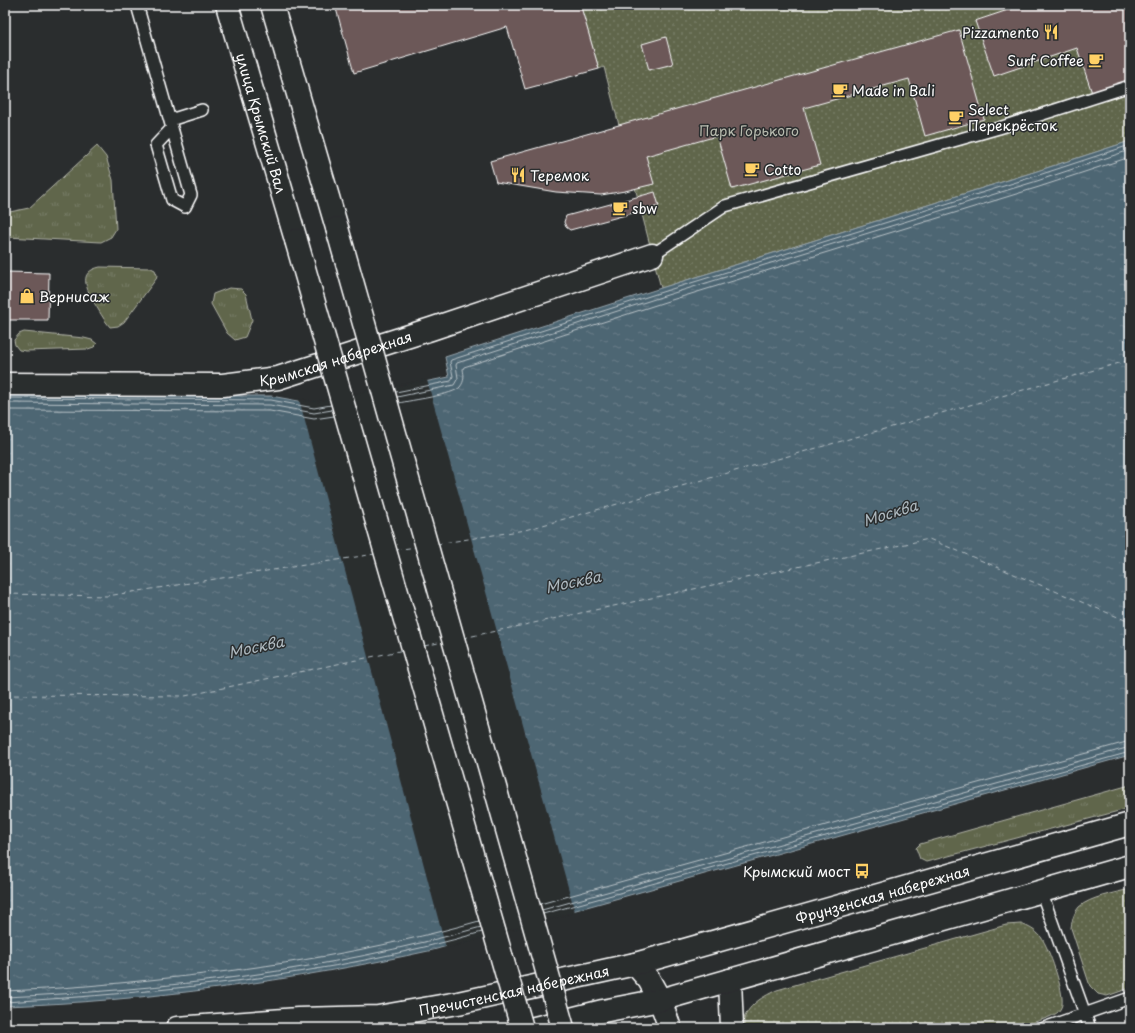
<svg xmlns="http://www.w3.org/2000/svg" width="1135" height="1033" font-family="'Playpen Sans',sans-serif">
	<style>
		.grass { fill: url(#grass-tufts); stroke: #b0b2a6 }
		.park { fill: url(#park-dots); stroke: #b0b2a6 }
		.water { fill: url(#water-ripples); stroke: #95a3ab }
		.pier { fill: #2a2d2e }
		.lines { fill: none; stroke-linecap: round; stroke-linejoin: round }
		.shore { stroke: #b8c2c7; stroke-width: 1 }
		.ferry { stroke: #afbac0; stroke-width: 1; stroke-dasharray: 5 4; stroke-linecap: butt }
		.building { fill: #6c5959; stroke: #fff }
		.lane-casing { stroke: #fff; stroke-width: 14 }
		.street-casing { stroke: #fff; stroke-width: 25 }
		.secondary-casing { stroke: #fff; stroke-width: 25 }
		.primary-casing { stroke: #fff; stroke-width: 25 }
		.lane { stroke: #2a2d2e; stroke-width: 11 }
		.street { stroke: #2a2d2e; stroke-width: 22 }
		.secondary { stroke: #2a2d2e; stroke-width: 22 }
		.primary { stroke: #2a2d2e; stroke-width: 22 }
		.primary-bridge-casing { stroke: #fff; stroke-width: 25; stroke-linecap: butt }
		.primary-bridge { stroke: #2a2d2e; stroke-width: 22 }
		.labels { text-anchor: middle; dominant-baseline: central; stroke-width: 3; stroke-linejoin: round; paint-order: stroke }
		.poi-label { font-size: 14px; fill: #fff; stroke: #2a2d2e; text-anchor: start }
		.street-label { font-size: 14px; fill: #fff; stroke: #2a2d2e }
		.park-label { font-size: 14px; fill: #b7baae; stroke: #2a2d2e }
		.water-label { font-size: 15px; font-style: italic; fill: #afbac0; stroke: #2a2d2e }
	</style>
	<defs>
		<pattern id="grass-tufts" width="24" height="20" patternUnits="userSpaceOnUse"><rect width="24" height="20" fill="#60664c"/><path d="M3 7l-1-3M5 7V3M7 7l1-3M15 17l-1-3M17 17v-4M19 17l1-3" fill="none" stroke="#787d67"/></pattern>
		<pattern id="park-dots" width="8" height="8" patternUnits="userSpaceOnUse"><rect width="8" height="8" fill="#60664c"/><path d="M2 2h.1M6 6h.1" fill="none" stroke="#787d67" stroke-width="1.8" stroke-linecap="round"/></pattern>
		<pattern id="water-ripples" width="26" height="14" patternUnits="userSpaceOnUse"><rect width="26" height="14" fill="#4e6673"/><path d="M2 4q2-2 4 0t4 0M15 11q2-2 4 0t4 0" fill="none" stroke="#697d88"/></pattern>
	</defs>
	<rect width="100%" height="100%" fill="#2a2d2e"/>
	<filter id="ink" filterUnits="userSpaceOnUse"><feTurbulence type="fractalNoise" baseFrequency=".025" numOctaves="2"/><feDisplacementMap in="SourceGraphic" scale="8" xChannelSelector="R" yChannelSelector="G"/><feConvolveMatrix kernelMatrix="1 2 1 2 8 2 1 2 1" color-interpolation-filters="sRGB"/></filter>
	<g filter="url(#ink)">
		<path class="grass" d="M97 146 106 157 113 180 116 229 111 237 101 242 7 237 5 233V213L29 208Z
			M100 267 151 268 155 270 157 275 156 279 124 322 118 326 110 327C103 319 99 310 93 301 86 287 78 272 100 267Z
			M229 288 241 289 246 294 252 320 245 337 235 340 227 333 211 304 213 294Z
			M24 332 84 338 92 340 97 344 94 347 88 349 26 351 19 350 15 345 14 340 19 334Z
			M1130 785V808L926 862 920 859 916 848 920 844Z"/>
		<path class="park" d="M587 5H1130V141L1034 172 661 288 604 67 599 69 581 7Z
			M1130 889V988L1107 996 1098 994 1090 986 1071 928C1072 920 1074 913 1079 907 1090 897 1115 893 1130 889Z
			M1021 924C1029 927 1035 930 1041 937 1049 948 1064 991 1062 1004 1062 1006 1060 1010 1058 1012 1052 1018 1024 1025 1015 1028H742C744 1007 760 998 777 990L1006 925Z"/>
		<path class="water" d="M1130 141V755L433 950C292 981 149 1001 5 1006V395L271 396 315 404 449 377 445 357 661 288 1034 172Z"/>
		<path class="pier" d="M427 380 575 912 446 948 299 399 315 402Z"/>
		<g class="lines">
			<path class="shore" d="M396 392 451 381 453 376 450 362 451 360 662 292 1036 176 1130 145
				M397 397 454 385 458 378 456 365 457 363 664 296 1037 181 1130 150
				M5 398 271 400 314 408 331 405
				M5 403 270 405 314 413 332 410
				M399 403C411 400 454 395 460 387 465 381 464 375 463 369L464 367 665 302 1039 187 1130 157
				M5 410 270 411 314 419 334 416
				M540 904 1130 741
				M542 910 1130 747
				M543 914 1130 752
				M5 991C59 989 114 984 168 978 273 967 377 950 479 921
				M5 997C165 990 327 971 481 927
				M5 1002C166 992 327 976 482 932"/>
			<path class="ferry" d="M437 544 525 530 1130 360
				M396 550 416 547
				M5 594 107 596 375 554
				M463 638 929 539 1130 622
				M424 646 443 642
				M5 695 185 696 404 650"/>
		</g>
		<path class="building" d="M335 5H587L581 7 599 69 525 89 507 27 354 73Z
			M1023 5H1127L1130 15V80L1092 93 1077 48 994 76 975 21Z
			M959 30 984 119 925 136 909 79 804 108 820 165 732 189 717 136 646 156 654 184 625 191 601 195 556 192 496 182 490 161Z
			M666 37 673 64 649 70 642 44Z
			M655 192 659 206 570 230 566 227 564 222 566 216Z
			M5 272 49 273 48 320H5Z"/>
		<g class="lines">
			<g class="lane-casing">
				<path id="lane" d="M137 5 191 195 185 207 172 200 156 145 172 128
					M170 120 202 110
					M652 255 725 206 999 128 1130 86
					M1041 891 1090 1028
					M1044 1028 1130 998"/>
			</g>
			<g class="street-casing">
				<g id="street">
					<path id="s1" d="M5 384 223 385 278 378 431 329 652 255"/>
				</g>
			</g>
			<g class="secondary-casing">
				<g id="secondary">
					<path d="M635 964 649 980 660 1000 670 1028"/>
					<path d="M730 980 732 1028"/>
					<path id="s2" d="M177 1028 298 1019 378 1017 458 1003 635 964 1130 824"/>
					<path d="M535 1028 603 1011 660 1000 1130 866"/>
				</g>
			</g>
			<g class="primary-casing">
				<g id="primary">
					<path id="s3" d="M227 5 296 240"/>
					<path d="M272 5 337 228"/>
				</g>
			</g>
			<use href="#lane" class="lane"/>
			<use href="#street" class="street"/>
			<use href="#secondary" class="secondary"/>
			<use href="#primary" class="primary"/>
			<g class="primary-bridge-casing">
				<path id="primary-bridge" d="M337 228 563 1028
					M296 240 522 1028"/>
			</g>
			<use href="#primary-bridge" class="primary-bridge"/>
		</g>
	</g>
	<defs>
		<g id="restaurant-bare" transform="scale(1.2)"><path d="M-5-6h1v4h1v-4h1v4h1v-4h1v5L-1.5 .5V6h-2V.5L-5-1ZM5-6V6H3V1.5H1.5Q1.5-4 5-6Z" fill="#ffd166" stroke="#2a2d2e" stroke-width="2.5" paint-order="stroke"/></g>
		<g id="cafe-bare" transform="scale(1.2)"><path d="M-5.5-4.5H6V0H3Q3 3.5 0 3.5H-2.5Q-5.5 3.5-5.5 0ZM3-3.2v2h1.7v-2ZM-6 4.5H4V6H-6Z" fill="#ffd166" stroke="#2a2d2e" stroke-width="2.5" paint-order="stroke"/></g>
		<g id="shop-bare" transform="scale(1.2)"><path d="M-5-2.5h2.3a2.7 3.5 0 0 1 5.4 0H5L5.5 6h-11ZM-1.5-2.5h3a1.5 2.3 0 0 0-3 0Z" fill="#ffd166" stroke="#2a2d2e" stroke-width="2.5" paint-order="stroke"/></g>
		<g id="bus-bare" transform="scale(1.2)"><path d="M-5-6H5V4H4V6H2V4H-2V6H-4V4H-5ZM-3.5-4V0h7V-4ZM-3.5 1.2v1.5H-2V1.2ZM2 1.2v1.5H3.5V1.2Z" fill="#ffd166" stroke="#2a2d2e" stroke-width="2.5" paint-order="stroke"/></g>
	</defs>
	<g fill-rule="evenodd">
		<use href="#restaurant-bare" x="1051" y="32"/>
		<use href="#cafe-bare" x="1096" y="60"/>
		<use href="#cafe-bare" x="840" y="90"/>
		<use href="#cafe-bare" x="956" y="117"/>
		<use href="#cafe-bare" x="752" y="169"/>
		<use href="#restaurant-bare" x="518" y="175"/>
		<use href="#cafe-bare" x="620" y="208"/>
		<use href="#shop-bare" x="27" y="296"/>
		<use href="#bus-bare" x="862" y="871"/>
	</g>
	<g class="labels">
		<g class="poi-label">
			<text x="1039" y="32" text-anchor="end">Pizzamento</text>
			<text x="1084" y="60" text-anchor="end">Surf Coffee</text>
			<text x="852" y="90">Made in Bali</text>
			<text x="968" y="109">Select<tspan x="968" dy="16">Перекрёсток</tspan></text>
			<text x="764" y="169">Cotto</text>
			<text x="530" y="175">Теремок</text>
			<text x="632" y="208">sbw</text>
			<text x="39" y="296">Вернисаж</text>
			<text x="850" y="871" text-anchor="end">Крымский мост</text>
		</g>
		<g class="street-label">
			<text stroke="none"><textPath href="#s3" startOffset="123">улица Крымский Вал</textPath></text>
			<text stroke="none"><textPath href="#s1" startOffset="334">Крымская набережная</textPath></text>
			<text stroke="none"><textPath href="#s2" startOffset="721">Фрунзенская набережная</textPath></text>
			<text stroke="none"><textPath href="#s2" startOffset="340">Пречистенская набережная</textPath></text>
		</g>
		<g class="park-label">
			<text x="749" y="130">Парк Горького</text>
		</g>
		<g class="water-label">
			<text transform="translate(890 512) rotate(-17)">Москва</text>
			<text transform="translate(573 581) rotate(-12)">Москва</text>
			<text transform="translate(256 646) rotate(-12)">Москва</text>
		</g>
	</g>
	<rect width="1135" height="1033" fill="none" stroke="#2a2d2e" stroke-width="20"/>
	<rect x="10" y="10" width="1115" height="1013" fill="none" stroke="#fff" stroke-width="1.5" filter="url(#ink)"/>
</svg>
